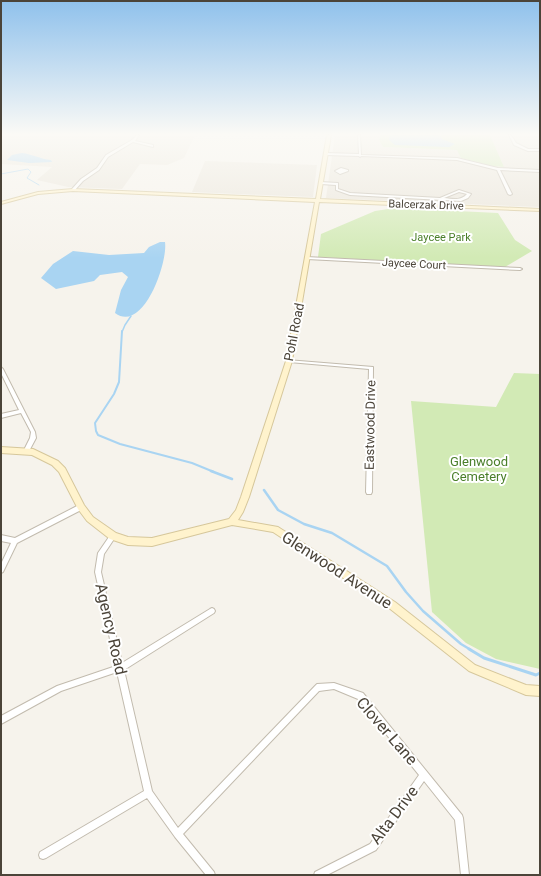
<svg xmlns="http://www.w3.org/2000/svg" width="541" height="876" font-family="Roboto,sans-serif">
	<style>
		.residential { fill: #eae5da }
		.green { fill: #d2eab5 }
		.water { fill: #a9d4f2 }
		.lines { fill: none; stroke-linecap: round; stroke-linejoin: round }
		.stream-far4 { stroke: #a9d4f2; stroke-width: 1 }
		.stream-far3 { stroke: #a9d4f2; stroke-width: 1.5 }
		.stream-far2 { stroke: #a9d4f2; stroke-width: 2 }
		.stream-far1 { stroke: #a9d4f2; stroke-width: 2.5 }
		.stream { stroke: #a9d4f2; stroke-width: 3 }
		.street-casing { stroke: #c2bbae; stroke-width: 2 }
		.secondary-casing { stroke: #d6c79b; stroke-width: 2 }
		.street { fill: #fff; fill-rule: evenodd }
		.secondary { fill: #fff3cd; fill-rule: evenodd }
		.labels { text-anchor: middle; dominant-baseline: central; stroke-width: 4; stroke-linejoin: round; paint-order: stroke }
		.far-street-label { font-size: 11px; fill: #4b4439; stroke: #fff }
		.far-park-label { font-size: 11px; fill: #4a7f2a; stroke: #fff }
		.street-label { font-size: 13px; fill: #4b4439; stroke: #fff }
		.park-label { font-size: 13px; fill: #4a7f2a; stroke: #fff }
		.near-street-label { font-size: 16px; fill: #4b4439; stroke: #fff }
	</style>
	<rect width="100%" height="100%" fill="#f6f3ec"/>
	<path class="residential" d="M1 135H195L184 158 167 165 140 164 122 189 68 187 37 180 52 167 1 164Z
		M335 135H380L379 140 383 147 457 150 492 166 504 167 490 135H540V207L326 198Z
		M205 161 317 165 313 197 192 192Z"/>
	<path class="green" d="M380 135H490L504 167 492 166 461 158 457 150 383 147 379 140Z
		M395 208 498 213 515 240 532 251 505 267 318 257 321 234 375 211Z
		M514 373 540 374V669L496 659 466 643 432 612 411 401 496 407Z"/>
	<path class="water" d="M390 135H440L442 139 455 144 449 147 395 145 389 140Z
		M22 153C32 154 40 159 51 160L52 162 29 163 7 160 12 155Z
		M160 242H165C168 263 143 334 115 313L121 290 128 277 122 272 100 275 94 281 56 289 41 278 53 264 73 251 109 255 144 253 149 247Z"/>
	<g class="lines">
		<path class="stream-far4" d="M1 174 28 169 31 172 27 178 39 185"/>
		<path class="stream-far3" d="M122 332 125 325 131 316"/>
		<path class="stream-far2" d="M122 331 119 382 114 394 95 423 96 431 98 435 120 444 192 463 214 472"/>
		<path class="stream-far1" d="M211 471 232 479
			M264 490 278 510 304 524 332 533 387 566 406 592 423 611 461 644 471 650"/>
		<path class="stream" d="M469 649 484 658 536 675 540 673"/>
		<g class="street-casing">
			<path id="street" d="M137 135H139L135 141 153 145V147L133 142 108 157 99 170 83 181 74 191H72V189L81 179 97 168 106 155 132 140Z
				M358 135H360L361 155 457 158 498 168 540 170V172L500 170 512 194 510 195 508 194 497 170 457 160 361 156 360 157 359 156 325 155 324 154 325 153 359 154Z
				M509 135H511L516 143 528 149H540V151H528L514 145Z
				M341 168 348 170V171L340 174 335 171Z
				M320 182 338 183V189L350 193 440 198 459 190 471 194 468 198 461 201 350 195 336 190V185L321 184H320ZM459 192 467 194C461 201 453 199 444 198Z
				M306 257 520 268 522 269 520 270 307 259 305 258Z
				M287 360 373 367V368L372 492 371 494H367L366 492 369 369 289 362H287Z
				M1 367 3 369 35 432 36 438 28 453H24L23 452 30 438 31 432 21 413 1 418V414L19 410 1 373Z
				M79 505H83L84 507 83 509 17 543 3 572 1 573V564L11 543 1 541V535L15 538Z
				M113 533 115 534 116 536 104 554 101 572 122 663 210 609 212 608 214 609 215 611 214 613 124 670 152 791 178 828 315 686 317 684 334 683 363 693 462 815 463 818 469 875H461L455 820 424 781 376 850 327 875H314L315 872 370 844 419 775 358 699 334 689 319 691 183 834 214 872 215 875H206L175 837 147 798 46 858 43 859 40 858 39 855 40 852 144 791 117 672 61 691 1 724V716L57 686 116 666 95 572 98 553 111 534Z"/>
		</g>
		<g class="secondary-casing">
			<path id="secondary" d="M327 135H331L320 199 540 209V211L319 202 292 361 249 497 243 512 238 520 278 527 395 602 475 665 526 685 540 686V696L526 695 469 671 389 608 273 532 232 525 152 546 128 545 110 539 87 521 78 509 59 472 52 465 32 455 1 453V447L33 449 58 461 65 468 84 505 93 517 116 533 128 537 152 538 229 519 236 510 241 497 286 361 315 202 73 191 38 194 1 204V202L38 192 73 189 316 199Z"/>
		</g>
		<use href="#street" class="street"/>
		<use href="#secondary" class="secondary"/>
	</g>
	<linearGradient id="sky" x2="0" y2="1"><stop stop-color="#8fc1ec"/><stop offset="0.52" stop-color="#fbfaf6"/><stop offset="1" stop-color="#fbfaf6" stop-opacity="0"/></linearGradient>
	<rect width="541" height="258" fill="url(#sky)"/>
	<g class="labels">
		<g class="far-street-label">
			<text transform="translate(426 205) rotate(2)">Balcerzak Drive</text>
			<text transform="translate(414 264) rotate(3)">Jaycee Court</text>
		</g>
		<g class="far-park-label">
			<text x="441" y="237">Jaycee Park</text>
		</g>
		<g class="street-label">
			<text transform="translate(294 332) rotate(-79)">Pohl Road</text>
			<text transform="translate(370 425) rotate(-89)">Eastwood Drive</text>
		</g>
		<g class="park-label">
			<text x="479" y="461">Glenwood<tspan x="479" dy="15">Cemetery</tspan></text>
		</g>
		<g class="near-street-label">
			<text transform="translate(337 570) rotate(33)">Glenwood Avenue</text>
			<text transform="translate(111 629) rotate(77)">Agency Road</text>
			<text transform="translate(387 731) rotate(49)">Clover Lane</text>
			<text transform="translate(394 815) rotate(-53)">Alta Drive</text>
		</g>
	</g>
	<rect width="541" height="876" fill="none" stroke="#4b4439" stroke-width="4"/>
</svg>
